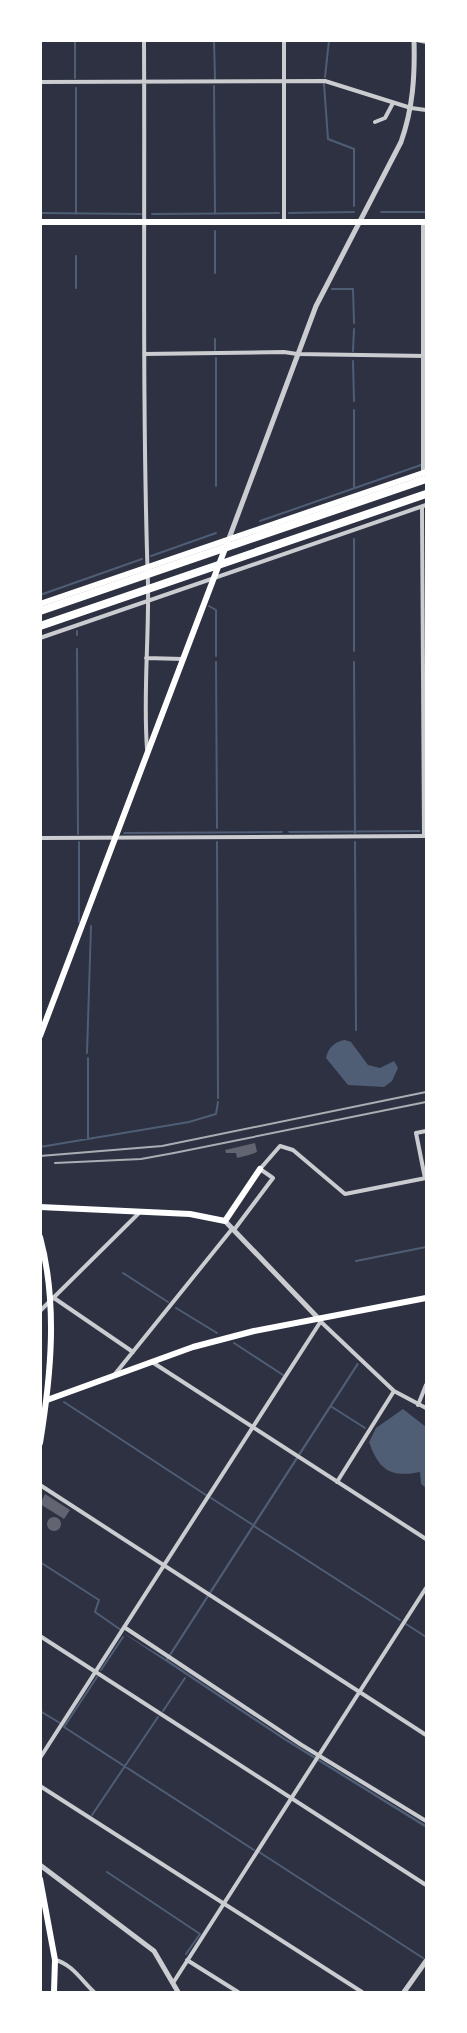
<svg xmlns="http://www.w3.org/2000/svg" width="467" height="2033" font-family="Rubik,sans-serif">
	<style>
		.water { fill: #4f5d75 }
		.lines { fill: none; stroke-linecap: round; stroke-linejoin: round }
		.stream { stroke: #4f5d75; stroke-width: 2 }
		.building { fill: #626471 }
		.minor { stroke: #caccd0; stroke-width: 4 }
		.tertiary { stroke: #caccd0; stroke-width: 5 }
		.secondary { stroke: #fff; stroke-width: 6 }
		.primary { stroke: #fff; stroke-width: 6 }
		.motorway { stroke: #fff; stroke-width: 8 }
		.rail { stroke: #abadb3; stroke-width: 2 }
	</style>
	<rect width="100%" height="100%" fill="#2d3142"/>
	<path class="water" d="M420 830V832L289 833 288 831Z
		M283 831 282 833 123 834 124 832Z
		M345 1040 351 1042 368 1065 380 1068 394 1061 398 1068 392 1081 384 1087 348 1085 326 1058C328 1047 336 1041 345 1040Z
		M357 1363 359 1364 168 1660 285 1738 426 1825V1828L284 1740 120 1631 166 1659Z
		M403 1409 426 1427V1488L421 1484 420 1472C390 1478 379 1470 369 1442L376 1428Z"/>
	<g class="lines">
		<path class="stream" d="M214 40 215 79
			M325 77 329 40
			M75 78V40
			M324 84 328 139 354 149V206
			M214 86 215 214
			M76 88V214
			M381 212H426
			M40 213 141 214
			M289 213 354 212
			M152 214 279 213
			M215 231V273
			M76 288V256
			M332 289H353L354 323
			M215 339V350
			M353 351 354 329
			M216 358V486
			M353 361 354 401
			M354 410V487
			M260 521 421 465
			M354 539V651
			M151 556 216 533
			M40 595 142 559
			M209 606 216 610V656
			M77 631V635
			M77 649 78 834
			M216 662 217 828
			M354 662 355 833
			M217 842 218 1098
			M355 842 356 1030
			M79 922V842
			M87 1053 91 926
			M88 1139V1058
			M40 1147 189 1122 216 1114 218 1102
			M356 1261 426 1247
			M123 1273 168 1302
			M176 1308 217 1333
			M234 1343 283 1375
			M64 1402 206 1495
			M332 1407 365 1428
			M211 1498 253 1525
			M254 1526 400 1620
			M40 1562 99 1600 95 1612 121 1630
			M406 1624 426 1637
			M101 1670 123 1637
			M97 1677 64 1727 254 1850
			M40 1711 60 1723
			M163 1711 185 1678
			M92 1815 158 1717
			M259 1852 423 1958
			M107 1872 200 1934 186 1954"/>
	</g>
	<path class="building" d="M255 1143 257 1152 249 1155 237 1158 236 1153H226L225 1150Z
		M45 1494 70 1510 64 1519 40 1504Z
		M47 1524a7 7 0 1 1 14 0a7 7 0 1 1-14 0Z"/>
	<g class="lines">
		<path class="minor" d="M144 40C145 222 142 404 148 585 149 640 143 694 147 749
			M284 40V222
			M417 40 426 42
			M40 82 325 81 411 108 426 110
			M375 122 385 118 393 103
			M423 222V473
			M144 354 284 352 297 354 426 356
			M422 507 424 836
			M40 638 426 505
			M146 658 183 659
			M40 838 426 836
			M425 1178 416 1133 426 1131
			M234 1230 273 1178 260 1169 280 1146 293 1150 345 1194 426 1178
			M54 1298 133 1352
			M40 1311 139 1213
			M319 1320 394 1391 426 1408
			M152 1362 426 1539
			M115 1374 232 1229
			M418 1405 426 1385
			M337 1482 394 1391
			M40 1485 426 1735
			M124 1627 300 1744 426 1821
			M40 1636 426 1885
			M40 1758 321 1321
			M40 1786 362 1992
			M55 1960C71 1963 83 1982 94 1992
			M187 1960 238 1992
			M173 1983 426 1588"/>
		<path class="tertiary" d="M228 541 316 306 401 142C413 108 415 76 414 40
			M225 1221 319 1319
			M40 1865 154 1951 178 1992
			M404 1992 426 1961"/>
		<path class="secondary" d="M40 222H426
			M40 1036 226 546
			M40 1207 190 1214 225 1221 260 1169
			M40 1237C58 1304 51 1375 40 1443
			M40 1879 55 1960 54 1992"/>
		<path class="primary" d="M40 604 426 472
			M47 1400 193 1347 254 1331 426 1298"/>
		<path class="motorway" d="M40 611 426 479
			M40 626 426 494"/>
		<path class="rail" d="M40 1156 162 1146 426 1092
			M55 1163 141 1159 174 1153 426 1102"/>
	</g>
	<rect width="467" height="2033" fill="none" stroke="#ffffff" stroke-width="84"/>
</svg>
